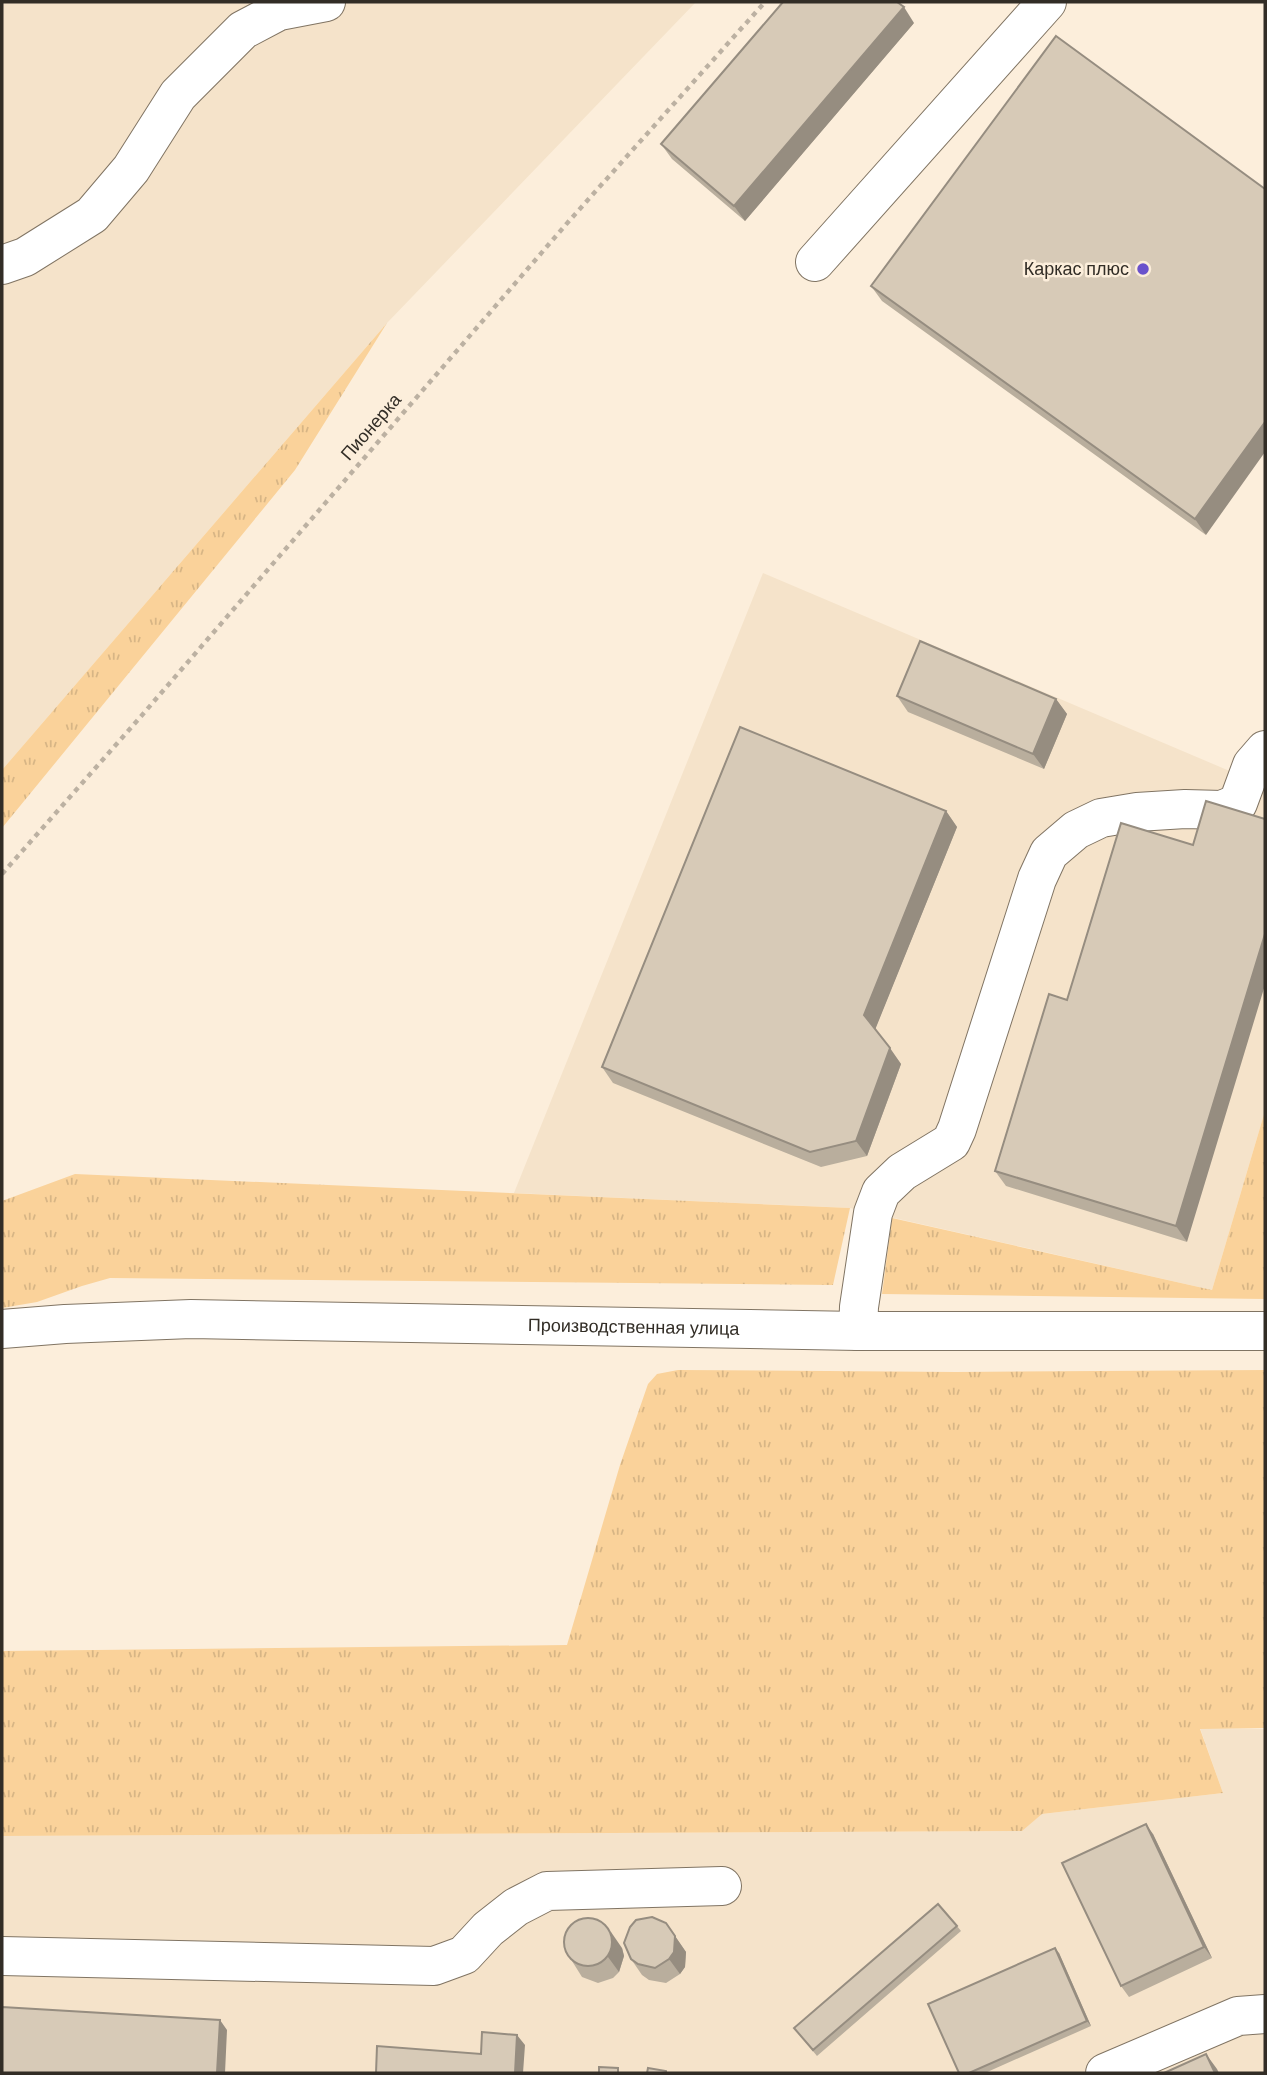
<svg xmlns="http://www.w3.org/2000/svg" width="1267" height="2075" font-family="'DM Sans',sans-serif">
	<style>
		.built { fill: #f5e3ca }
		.grass { fill: url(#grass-tufts) }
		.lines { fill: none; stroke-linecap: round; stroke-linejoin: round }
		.minor-casing { stroke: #807463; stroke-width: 40 }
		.path { stroke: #bcb1a2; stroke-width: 4.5; stroke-dasharray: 5 5; stroke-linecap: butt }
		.minor { stroke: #fff; stroke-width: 38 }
		.wall { fill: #b9ae9d }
		.shaded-wall { fill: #968d80 }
		.building { fill: #d7cab7; stroke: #968d80; stroke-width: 2 }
		.poi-dot { fill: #6a52cc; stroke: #fceedb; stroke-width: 2.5 }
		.labels { text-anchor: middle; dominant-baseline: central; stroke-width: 5; stroke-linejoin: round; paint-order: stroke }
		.poi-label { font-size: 18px; fill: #322d26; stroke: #fceedb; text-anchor: end }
		.street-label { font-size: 18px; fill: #322d26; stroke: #fceedb }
	</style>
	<defs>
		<pattern id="grass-tufts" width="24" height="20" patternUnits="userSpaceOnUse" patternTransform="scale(1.75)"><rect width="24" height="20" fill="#fad29a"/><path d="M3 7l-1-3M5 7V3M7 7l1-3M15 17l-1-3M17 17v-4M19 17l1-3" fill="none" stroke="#d7b585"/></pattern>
	</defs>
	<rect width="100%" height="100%" fill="#fceedb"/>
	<path class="built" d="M2 2H696L387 323 2 770Z
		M763 573 1265 786V1111L1212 1290 850 1208 514 1193Z
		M1200 1728 1265 1729V2073H2V1836L1021 1831 1042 1814 1223 1793Z"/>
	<path class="grass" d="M387 323 295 470 2 828V770Z
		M1265 1111V1299L882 1294 892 1218 1212 1290Z
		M75 1174 850 1208 833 1285 110 1278 82 1286 37 1302 2 1308V1201Z
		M678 1370 956 1372 1265 1370V1728L1200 1729 1223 1793 1042 1814 1022 1831 2 1836V1651L567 1645 620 1465 648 1384 657 1374Z"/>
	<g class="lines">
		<g class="minor-casing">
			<g id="minor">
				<path d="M815 262 1047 2"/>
				<path d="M2 265 25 257 92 215 131 169 178 95 243 30 279 11 326 2"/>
				<path id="s1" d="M2 1329 65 1324 191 1319 858 1331H1265"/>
				<path d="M858 1331 859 1307 873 1213 881 1192 902 1172 951 1142 957 1129 1037 879 1049 853 1076 830 1101 818 1137 812 1185 809 1222 810 1238 803 1252 765 1265 750"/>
				<path d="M2 1956 434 1966 464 1955 488 1929 516 1907 547 1891 722 1886"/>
				<path d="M1105 2073 1238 2016 1265 2014"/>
			</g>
		</g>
		<path class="path" d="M2 874 143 714 569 221 765 2"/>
		<use href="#minor" class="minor"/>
	</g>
	<path class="wall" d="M914 23 745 221 672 159 661 144Z
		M1056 36 1206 535 882 301 871 286Z
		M897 696 1056 699 1067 714 1044 769 908 712Z
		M946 811 957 827 875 1029 901 1064 867 1156 821 1167 613 1083 602 1067Z
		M1067 1000 1187 1242 1006 1186 995 1171Z
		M1153 1834 1212 1958 1129 1997 1121 1986Z
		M666 1923 686 1952 685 1967 680 1974 666 1983 649 1980 642 1975 631 1959Z
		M957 1926 961 1931 817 2056 794 2028Z
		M622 1948 624 1956 619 1972 613 1978 598 1983 582 1977 572 1961Z
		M1059 1953 1091 2026 985 2073H959Z"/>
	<path class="shaded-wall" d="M904 7 914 23 745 221 734 206Z
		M1265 422V452L1206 535 1195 519Z
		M1056 699 1067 714 1044 769 1033 754Z
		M946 811 957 827 875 1030 864 1015Z
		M1265 934V985L1187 1242 1176 1226Z
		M890 1048 901 1064 867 1156 856 1141Z
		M1146 1824 1153 1834 1212 1958 1204 1947Z
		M666 1923 686 1952 685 1967 680 1974 669 1959Z
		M611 1932 622 1948 624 1956 619 1972 608 1957Z
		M1055 1948 1059 1953 1091 2026 1087 2021Z
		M220 2020 227 2030 225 2073H217Z
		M517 2035 525 2045 523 2073H515Z
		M1206 2054 1217 2069 1219 2073H1215Z"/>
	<path class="building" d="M783 2H897L904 7 734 206 661 144Z
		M1056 36 1265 189V422L1195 519 871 286Z
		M920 641 1056 699 1033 754 897 696Z
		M740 727 946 811 864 1015 890 1048 856 1141 810 1152 602 1067Z
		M1206 801 1265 819V934L1176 1226 995 1171 1049 994 1067 1000 1121 823 1193 845Z
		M1146 1824 1204 1947 1121 1986 1062 1863Z
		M938 1904 957 1926 813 2050 794 2028Z
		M652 1917 666 1923 675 1936 674 1952 669 1959 655 1968 638 1964 631 1959 624 1943 630 1927 636 1920Z
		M564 1942a24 24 0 1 1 48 0a24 24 0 1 1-48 0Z
		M1055 1948 1087 2021 969 2073H959L928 2004Z
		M2 2007 220 2020 217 2073H2Z
		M482 2032 517 2035 515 2073H376L377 2046 481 2054Z
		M1206 2054 1215 2073H1164Z
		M599 2067 618 2068V2073H599Z
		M648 2068 666 2071V2073H647Z"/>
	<circle class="poi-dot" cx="1143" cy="269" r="7"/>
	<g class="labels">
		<g class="poi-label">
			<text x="1129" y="269">Каркас плюс</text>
		</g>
		<g class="street-label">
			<text transform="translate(371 427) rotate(-49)">Пионерка</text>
			<text stroke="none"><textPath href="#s1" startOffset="632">Производственная улица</textPath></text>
		</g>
	</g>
	<rect width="1267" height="2075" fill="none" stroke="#322d26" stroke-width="7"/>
</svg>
